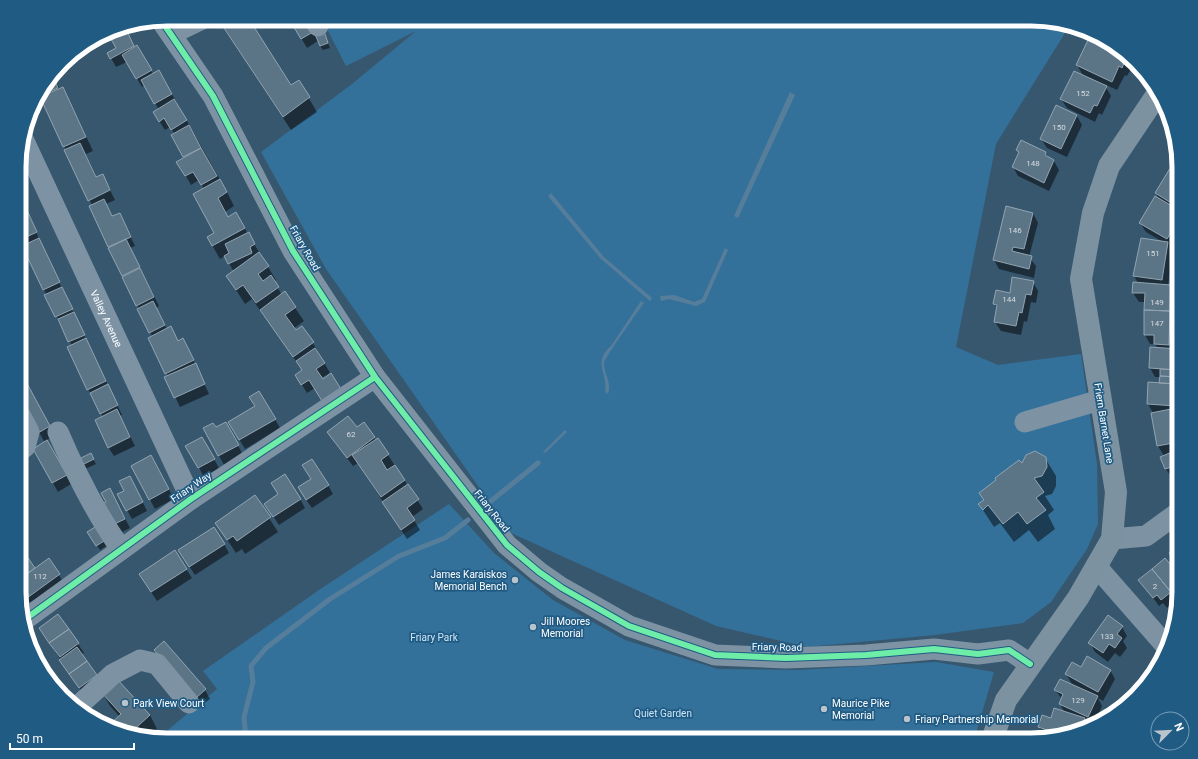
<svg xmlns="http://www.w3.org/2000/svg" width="1198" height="759" font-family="Roboto,sans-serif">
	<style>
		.green { fill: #34719a }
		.water { fill: #567e9b }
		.shadow { fill: #0007 }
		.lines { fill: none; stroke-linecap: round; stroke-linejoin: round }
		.stream { stroke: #567e9b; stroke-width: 5 }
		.building { fill: #5c7586; stroke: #91a4b2 }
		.minor { stroke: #7d93a4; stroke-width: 21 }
		.major { stroke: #7c92a1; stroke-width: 22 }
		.cycleway-casing { stroke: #205b84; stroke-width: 8 }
		.cycleway { stroke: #6deda7; stroke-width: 6 }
		.poi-dot { fill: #b9c4cc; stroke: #205b84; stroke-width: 1.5 }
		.labels { text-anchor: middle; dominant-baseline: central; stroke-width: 3.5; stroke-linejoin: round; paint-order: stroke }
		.number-label { font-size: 8px; fill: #d6dce1 }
		.street-label { font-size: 10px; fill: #fff; stroke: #205b84 }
		.poi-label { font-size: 10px; fill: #fff; stroke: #205b84; text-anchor: start }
		.park-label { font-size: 10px; fill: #cce6f7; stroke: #205b84 }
		.rim { fill: none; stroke: #fff; stroke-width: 5 }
	</style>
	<rect width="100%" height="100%" fill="#37576e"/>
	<path class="green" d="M322 19H412L416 27 415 19H1031L1070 25 996 144 956 347 998 365 1081 354 1097 464 1098 524 1087 549 1051 602 1023 623 935 635 807 647 716 626 511 533 326 269 261 152 352 84 416 31 346 66Z
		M449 504 494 553 553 600 625 640 718 669 797 670 936 662 994 672 974 740 157 739 217 689 203 671 319 590Z"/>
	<path class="water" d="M790 92 795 95 738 218 734 216Z
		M551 193 604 257 652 298 650 301 601 259 548 196Z
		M725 248 728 250 705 302 696 306 669 299 661 301 660 296 674 295 694 302 702 299Z
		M641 301 644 303C638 311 604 359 604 363 604 375 612 381 608 394L605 392C608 373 592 362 611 346Z
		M565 430 567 432 545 453 543 452Z"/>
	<path class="shadow" d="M218 19 290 86 299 82 317 112 291 130Z
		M290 19 313 32 318 41 307 48Z
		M124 28 135 48 137 47 153 74 164 80 228 194 234 206 225 212 228 218 236 214 276 280 274 282 282 295 285 293 304 321 293 329 313 343 330 373 321 378 315 388 307 393 296 375 303 371 252 299 245 304 227 276 234 272 225 256 220 259 212 245 216 234 204 189 199 180 191 185 178 162 184 158 172 135 174 133 170 127 165 130 154 113 159 110 145 85 142 87 127 62 116 67 111 58 118 49 112 39 106 43 101 36 111 30Z
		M323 32 330 48 323 50 320 46Z
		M1111 43 1133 65 1127 76 1125 75 1117 90 1104 84 1111 96 1102 115 1099 113 1095 122 1067 108 1061 99 1084 77 1077 65 1116 51Z
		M54 76 60 89 62 88 70 102 93 151 86 154 97 178 107 184 115 200 106 204 113 217 124 223 135 246 130 248 159 306 156 308 167 329 178 342 188 349 209 394 180 407 166 378 168 377 152 336 90 206 92 205 47 110 38 96Z
		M1057 106 1077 116 1082 125 1067 157 1047 148 1041 139Z
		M1018 150 1045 153 1049 158 1054 161 1059 170 1049 191 1018 176 1013 167 1020 153Z
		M1177 151 1179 158V236L1171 249 1173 252 1168 286H1170L1175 295 1173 350H1179V479L1177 476 1172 478 1166 469 1162 457 1164 456 1158 446 1153 413 1148 404 1160 384 1161 377H1155L1150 368 1158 349 1155 344H1150L1145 335 1146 302H1139L1133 293 1138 283 1134 276 1163 242 1146 232 1140 223 1159 200 1156 193 1176 168 1171 160Z
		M20 200 31 218 40 242 122 415 120 416 135 446 114 456 108 447 103 417 88 389 72 346 20 242Z
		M1033 213 1038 223 1029 257 1036 266 1034 278 999 269 994 260Z
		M1033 282 1038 291 1036 303 1031 302 1027 322 1024 321 1021 335 1001 331 995 322 998 309 994 304Z
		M23 378 55 436 46 440 71 484 58 492 34 449 45 443 39 432Z
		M259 392 280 428 245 449 229 422 256 406Z
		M204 428H216L231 432 243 455 224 465Z
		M356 429 374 438 388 455 423 509 412 517 420 530 407 539 358 463 353 466 334 441Z
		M202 438 219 468 204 477 187 446Z
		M90 454 96 464 85 469 80 459Z
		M1045 458 1056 476V486L1052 494 1045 496 1054 510 1048 515 1055 529 1038 542 1029 530 1014 542 1000 523 994 527 979 504 1022 465Z
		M156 465 174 499 155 509 132 466Z
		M328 485 333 494 312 508 304 497Z
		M135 486 147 511 132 519 127 510Z
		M279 495 300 499 305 508 279 525 271 513Z
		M255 496 278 532 245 554 242 549 236 553 216 523Z
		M115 499 130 528 116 535 107 502Z
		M88 532 111 543 100 550Z
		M224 544 229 553 195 575 185 560Z
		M20 549 35 570 59 575 64 584 33 606 20 589Z
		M175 552 192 578 157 601 145 583Z
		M1179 577V599L1167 608 1163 603 1159 606 1140 580Z
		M58 616 78 644 84 653 82 654 96 675 85 696 40 629Z
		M1122 627 1127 636 1123 641 1127 648 1120 657 1115 653 1108 662 1095 652 1090 643Z
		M155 650 205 690 210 699 201 706 160 659Z
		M1081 669 1110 670 1115 679 1103 701 1098 698 1102 706 1095 723 1090 725 1086 723 1088 725 1040 740 1044 735 1039 727 1065 713 1060 704 1062 699 1055 690 1073 686 1066 674Z
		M102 692 150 715 157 729 148 737 129 735 109 726 120 717 110 706Z"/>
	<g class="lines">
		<path class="stream" d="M491 501 538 463
			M246 740 244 717 253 682 251 666 266 648 330 599 399 556 445 538 468 520"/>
	</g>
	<path class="building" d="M218 19H249L291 85 299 80 310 97 283 117Z
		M289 19H306L313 32 301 39Z
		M125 27 134 46 110 59 107 53 116 48 107 32Z
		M324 31 328 43 320 46 315 34Z
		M1089 38 1119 51 1126 58 1122 68 1119 66 1112 82 1076 65Z
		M137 45 152 70 136 79 122 55Z
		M159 70 172 94 154 104 141 80Z
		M1074 71 1107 86 1097 106 1094 105 1090 113 1060 99Z
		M54 77 58 88 38 96Z
		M63 87 86 137 63 147 40 97Z
		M174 99 187 120 171 130 164 118 159 122 153 112Z
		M1056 105 1077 115 1061 149 1040 139Z
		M189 125 201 148 183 157 171 135Z
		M1021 140 1046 152 1045 155 1054 160 1044 183 1012 167 1019 152 1016 150Z
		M80 143 96 177 103 174 110 190 88 201 64 150Z
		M201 148 217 176 201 185 193 172 185 176 176 162Z
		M1176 150 1179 158V165L1170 160Z
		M1172 165 1179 169V195L1173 204 1155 193Z
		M220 179 227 192 218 198 228 217 236 212 245 228 212 246 207 237 214 233 193 194Z
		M1155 196 1179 210V219L1167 239 1139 223Z
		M104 199 112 216 120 213 131 237 108 247 89 206Z
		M1006 206 1033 213 1024 249 1013 247 1012 251 1032 256 1029 269 993 260Z
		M26 208 37 232 20 240V211Z
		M249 232 255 244 250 247 252 253 228 264 224 256 229 253 225 244Z
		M39 238 60 282 43 290 22 246Z
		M1141 238 1168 242 1162 280 1133 276Z
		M126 239 140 267 122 276 108 248Z
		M259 252 269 266 258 274 263 281 271 275 279 287 256 303 243 285 236 290 226 276Z
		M140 268 154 297 136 306 122 277Z
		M1012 277 1034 281 1031 295 1026 294 1022 313 1019 312 1016 326 994 322 997 305 993 304 996 290 1010 293Z
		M1133 282 1171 285 1170 311 1144 310 1145 293H1132Z
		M62 287 73 309 55 317 44 295Z
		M285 291 296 307 285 315 296 330 302 326 314 342 293 357 260 310Z
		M153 301 165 325 149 333 137 309Z
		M1144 310 1170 311 1169 345 1154 344V335H1144Z
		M74 312 85 335 68 342 58 319Z
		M171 326 178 341 183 338 194 360 165 374 148 338Z
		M86 338 106 381 87 390 67 347Z
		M1150 347 1179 349 1178 370 1149 368Z
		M315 348 325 363 316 369 323 379 331 373 341 389 322 401 309 380 301 385 295 375 302 370 296 361Z
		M196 363 205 384 174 398 164 377Z
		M1160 369 1178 370V377L1160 376Z
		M23 376 50 426 38 433 20 400V378Z
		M1160 376 1178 377 1177 384 1159 383Z
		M1148 382 1177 384 1176 406 1147 404Z
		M108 384 118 405 100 414 90 393Z
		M259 391 276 419 239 440 228 422 255 406 249 397Z
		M1176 408 1177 414 1179 413V442L1157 446 1151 413Z
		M117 409 130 437 108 448 95 420Z
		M348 416 357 427 364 422 375 437 347 458 327 432Z
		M226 422 239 445 218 456 203 428 213 423 216 427Z
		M202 437 215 459 198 468 185 446Z
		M378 438 389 454 381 460 387 470 395 465 405 480 381 497 352 455Z
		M47 440 67 475 52 483 33 449Z
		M1179 449V472L1174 474 1172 467 1165 469 1160 457Z
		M1035 451 1046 457 1047 467 1042 476 1034 478 1044 492 1036 498 1046 510 1027 524 1018 512 1003 524 988 505 983 510 978 504 984 500 979 493 996 480 995 478 1019 460 1022 463 1026 455Z
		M91 453 94 459 82 465 79 459Z
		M151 455 169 489 149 500 131 466Z
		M312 459 329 485 306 500 298 487 311 479 302 465Z
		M285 474 301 499 273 517 264 504 278 494 271 483Z
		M130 476 143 502 126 511 117 494 124 491 119 481Z
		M408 484 419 499 407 508 415 520 401 530 382 502Z
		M110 488 125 519 110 526 99 505 106 502 101 493Z
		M255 495 271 517 237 541 233 536 227 540 215 523Z
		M100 524 109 538 96 546 87 532Z
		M214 527 225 544 189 567 178 550Z
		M1179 546V566L1169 553Z
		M20 547 25 555 20 558Z
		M175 550 187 569 151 592 139 574Z
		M26 555 35 568 20 579V559Z
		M49 558 60 574 27 598 20 589V579Z
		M1165 558 1179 575V585L1171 592 1152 569Z
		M1152 569 1171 592 1161 600 1157 595 1153 598 1138 580Z
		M58 614 69 629 49 643 39 628Z
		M1108 615 1123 626 1117 634 1122 638 1115 648 1109 644 1103 653 1088 643Z
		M69 629 79 643 60 657 49 643Z
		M164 641 206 689 196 698 154 650Z
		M77 647 87 661 69 674 59 660Z
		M1087 656 1111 670 1098 692 1065 674 1072 662 1081 667Z
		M87 661 97 675 79 688 69 674Z
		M116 678 150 715 128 735 108 726 121 714 101 692Z
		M1060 679 1098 696 1088 717 1059 704 1063 694 1054 690Z
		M1054 708 1085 718 1082 727 1059 734 1038 727 1042 715 1051 718Z
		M1032 732 1052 736 1040 740H1030Z"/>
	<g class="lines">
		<g class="minor">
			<path d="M314 19 318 26"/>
			<path d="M161 20 213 96 293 251 375 377 507 545 539 572 562 588 629 626 715 655 786 658 866 655 934 649 978 654 1009 650 1030 664"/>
			<path d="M171 34 202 19"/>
			<path id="s1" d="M23 139 191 499"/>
			<path d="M20 415 29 432 25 447 20 450"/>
			<path d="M1025 422 1100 400"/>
			<path d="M58 432C76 474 95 512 121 549"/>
			<path d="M1112 539 1146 536 1179 512"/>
			<path d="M1096 566 1167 647"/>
			<path d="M24 620 191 499 375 377"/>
			<path d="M77 707 113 674 140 660 157 664 189 703"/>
		</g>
		<path class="major" d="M992 740 1006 700 1078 598 1112 539 1116 492 1081 279 1093 213 1109 166 1158 93"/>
		<g class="cycleway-casing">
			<path id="cycleway" d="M161 20 213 96 293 251 375 377 507 545 539 572 562 588 629 626 715 655 786 658 866 655 934 649 978 654 1009 650 1030 664
				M24 620 191 499 375 377"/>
		</g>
		<use href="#cycleway" class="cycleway"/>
	</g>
	<g class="poi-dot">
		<circle cx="515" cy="580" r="4"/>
		<circle cx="533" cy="627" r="4"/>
		<circle cx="125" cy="703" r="4"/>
		<circle cx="824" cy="709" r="4"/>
		<circle cx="907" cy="719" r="4"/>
	</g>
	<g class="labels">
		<g class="number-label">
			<text x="1083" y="93">152</text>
			<text x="1059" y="127">150</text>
			<text x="1033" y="163">148</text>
			<text x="1015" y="230">146</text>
			<text x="1153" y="253">151</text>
			<text x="1009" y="299">144</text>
			<text x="1157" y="302">149</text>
			<text x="1157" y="323">147</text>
			<text x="351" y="434">62</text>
			<text x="40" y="576">112</text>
			<text x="1155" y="586">2</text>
			<text x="1107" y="636">133</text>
			<text x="1078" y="700">129</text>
		</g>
		<g class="street-label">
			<text transform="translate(305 248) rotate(60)">Friary Road</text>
			<text stroke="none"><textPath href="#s1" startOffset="198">Valley Avenue</textPath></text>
			<text transform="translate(1104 423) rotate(81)">Friern Barnet Lane</text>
			<text transform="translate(191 487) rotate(-34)">Friary Way</text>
			<text transform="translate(492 511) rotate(52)">Friary Road</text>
			<text transform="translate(777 647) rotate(1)">Friary Road</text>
		</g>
		<g class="poi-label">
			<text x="507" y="574" text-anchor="end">James Karaiskos<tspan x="507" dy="12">Memorial Bench</tspan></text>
			<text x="541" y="621">Jill Moores<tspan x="541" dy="12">Memorial</tspan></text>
			<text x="133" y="703">Park View Court</text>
			<text x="832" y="703">Maurice Pike<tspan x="832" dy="12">Memorial</tspan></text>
			<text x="915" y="719">Friary Partnership Memorial</text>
		</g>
		<g class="park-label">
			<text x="434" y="637">Friary Park</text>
			<text x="663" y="713">Quiet Garden</text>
		</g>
	</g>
	<path d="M0 0H1198V759H0ZM167 26H1031A141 141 0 0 1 1172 167V592A141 141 0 0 1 1031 733H167A141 141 0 0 1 26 592V167A141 141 0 0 1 167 26Z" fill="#205b84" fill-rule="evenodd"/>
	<path class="rim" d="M167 26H1031A141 141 0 0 1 1172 167V592A141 141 0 0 1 1031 733H167A141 141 0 0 1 26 592V167A141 141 0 0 1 167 26Z"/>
	<g transform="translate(1170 731) rotate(66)"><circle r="19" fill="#205b84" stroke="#799db5"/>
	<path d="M0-3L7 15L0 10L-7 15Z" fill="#b9c4cc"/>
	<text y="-6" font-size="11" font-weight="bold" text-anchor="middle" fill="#ffffff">N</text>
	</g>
	<path d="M10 743v6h124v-6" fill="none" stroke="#ffffff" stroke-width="2"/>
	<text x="16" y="743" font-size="12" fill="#ffffff" stroke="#205b84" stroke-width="3" paint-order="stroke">50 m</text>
</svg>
